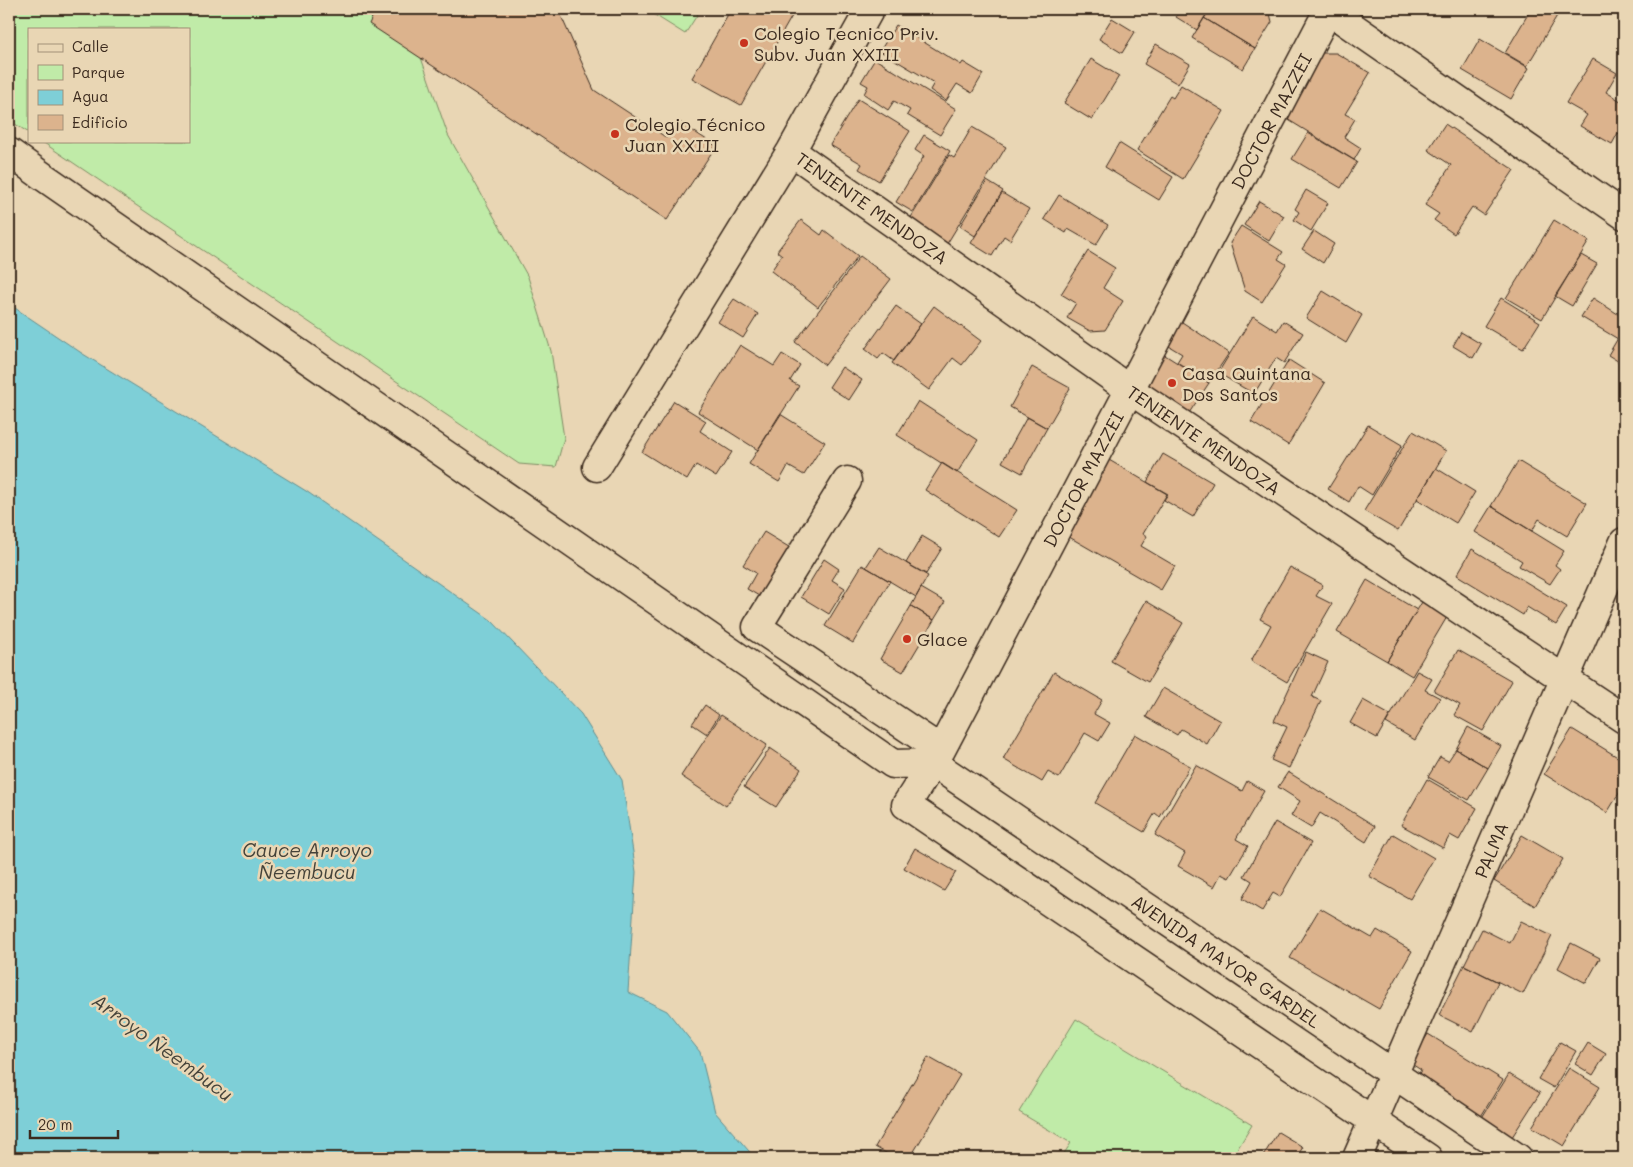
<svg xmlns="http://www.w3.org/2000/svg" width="1633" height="1167" font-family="Mali,sans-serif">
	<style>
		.green { fill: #c0eba8; stroke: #7e8a63 }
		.water { fill: #7ecfd7; stroke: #638d8d }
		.building { fill: #dcb38d; stroke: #3b2a1e }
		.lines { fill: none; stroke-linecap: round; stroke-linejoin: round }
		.minor-casing { stroke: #3b2a1e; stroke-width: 31 }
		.minor { stroke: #e9d6b4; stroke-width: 28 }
		.poi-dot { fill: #c8321e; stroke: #e9d6b4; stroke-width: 2 }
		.labels { text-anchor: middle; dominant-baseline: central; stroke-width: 5; stroke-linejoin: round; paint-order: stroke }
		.poi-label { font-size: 18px; fill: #3b2a1e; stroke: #e9d6b4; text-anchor: start }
		.street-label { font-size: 18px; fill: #3b2a1e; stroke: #e9d6b4 }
		.water-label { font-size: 19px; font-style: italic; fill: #45433a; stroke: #e9d6b4 }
	</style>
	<rect width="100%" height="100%" fill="#e9d6b4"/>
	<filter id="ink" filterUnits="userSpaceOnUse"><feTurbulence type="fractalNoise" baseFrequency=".02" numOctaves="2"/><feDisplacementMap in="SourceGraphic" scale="10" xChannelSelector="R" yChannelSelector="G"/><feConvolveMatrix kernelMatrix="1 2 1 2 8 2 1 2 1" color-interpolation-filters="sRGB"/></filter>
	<g filter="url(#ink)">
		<path class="green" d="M9 9H404L448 135 528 277 551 351 564 438 556 467 519 464 41 141H189V29H29V133L9 120Z
			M645 9H701L685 34Z
			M1076 1019 1252 1125 1232 1158H1061L1071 1143 1019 1112Z"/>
		<path class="water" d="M9 304 83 354 306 491 491 620 581 714 622 780 636 872 628 992 667 1011 700 1052 715 1112 755 1158H9Z"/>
		<path class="building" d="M376 9H558L594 90 667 138 678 121 716 146 667 220 369 24Z
			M731 9H796L741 105 692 78Z
			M1181 9H1210L1197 30 1176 17Z
			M1210 9H1269L1272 22 1255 49 1204 18Z
			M1531 9H1561L1527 66 1505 53Z
			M1112 18 1135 32 1122 53 1099 39Z
			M1204 18 1255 49 1243 69 1192 38Z
			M896 25 961 65 963 62 983 74 972 93 957 84 946 101 930 90 934 83 880 51Z
			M1480 39 1529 68 1511 99 1462 70Z
			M1156 44 1190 64 1178 84 1144 64Z
			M1321 53H1336L1370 73 1345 114 1355 119 1344 137 1361 148 1354 160 1282 116Z
			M875 59 956 109 940 135 907 115 910 110 894 101 888 110 864 94 868 86 861 82Z
			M1091 59 1119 76 1092 120 1064 103Z
			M1593 59 1617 73 1606 92 1624 103V137L1618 133 1612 144 1580 126 1587 115 1566 103Z
			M1181 85 1224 111 1183 179 1137 150 1170 96 1173 98Z
			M858 99 910 131 879 181 859 169 862 164 830 145Z
			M1445 124 1514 170 1484 215 1472 207 1454 234 1434 220 1439 214 1425 205 1451 165 1428 150Z
			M972 127 1006 147 945 247 907 224 949 155 954 158Z
			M1308 133 1357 162 1341 188 1292 159Z
			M924 135 950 151 913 212 896 202 924 156 915 150Z
			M1119 143 1173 177 1159 200 1105 167Z
			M987 181 1003 191 975 236 960 226Z
			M1306 190 1328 203 1311 231 1294 220 1299 212 1295 209Z
			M1002 193 1029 209 1010 240 1004 236 992 256 971 243Z
			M1059 195 1108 225 1096 245 1068 229 1066 233 1044 219Z
			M1259 201 1284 216 1269 241 1244 225Z
			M801 220 821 235 824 230 858 256 818 307 771 271 782 255 777 251Z
			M1554 220 1589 241 1542 319 1506 298Z
			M1241 226 1283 252 1278 259 1286 264 1262 302 1245 291 1230 243Z
			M1314 231 1334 244 1323 263 1302 249Z
			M1088 251 1115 268 1103 288 1123 301 1105 330 1090 331 1067 318 1076 303 1061 294Z
			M1581 255 1597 264 1572 306 1555 296Z
			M860 256 891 279 825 365 795 342Z
			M1323 291 1362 315 1346 343 1306 318Z
			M1501 298 1540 322 1523 349 1484 326Z
			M1593 298 1624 318V328L1618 339 1581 317Z
			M734 299 758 314 743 338 718 322Z
			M896 306 921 324 894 361 883 353 878 359 865 349Z
			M934 306 981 341 962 365 953 358 929 390 892 363Z
			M1253 316 1277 331 1283 321 1303 333 1284 363 1276 358 1254 394 1218 373Z
			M1179 320 1229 353 1209 383 1177 362 1182 354 1164 343Z
			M1624 328V365L1608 355Z
			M1461 332 1481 344 1473 358 1453 346Z
			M740 345 774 366 782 354 800 365 790 381 799 386 758 450 698 412Z
			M1157 350 1209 383 1187 416 1136 383Z
			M1289 360 1325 383 1288 445 1251 422Z
			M842 367 862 380 849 400 829 387Z
			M1032 367 1070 388 1047 428 1010 407Z
			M674 401 706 421 700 431 732 452 716 477 696 465 687 480 642 452Z
			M918 401 978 440 957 473 897 435Z
			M780 414 825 442 804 475 788 466 779 482 749 464Z
			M1027 417 1047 428 1022 473 1002 462Z
			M1368 425 1402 445 1372 495 1358 486 1349 502 1328 489Z
			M1413 431 1446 451 1398 531 1364 511Z
			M1163 454 1213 483 1193 517 1164 500 1168 494 1147 482Z
			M1109 460 1167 494 1143 534 1147 536 1141 546 1175 566 1161 590 1057 530 1095 484Z
			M1518 461 1587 503 1567 536 1539 519 1532 531 1491 506Z
			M942 463 1017 510 999 537 925 490Z
			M1436 468 1475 492 1456 523 1417 499Z
			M1491 506 1564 551 1555 565 1560 569 1550 584 1519 566 1522 561 1475 532Z
			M764 532 797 552 766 600 747 589 756 573 743 565Z
			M922 536 942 548 926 574 906 563Z
			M879 547 928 576 916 597 866 567Z
			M1472 549 1567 607 1556 625 1527 607 1523 615 1457 575Z
			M824 559 839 569 832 580 845 588 829 614 801 597Z
			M862 565 890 581 853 643 825 626Z
			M1290 567 1323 585 1316 596 1332 604 1287 682 1251 661 1271 625 1260 619Z
			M1367 580 1417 610 1387 661 1337 632Z
			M921 588 945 602 934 620 911 606Z
			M1146 601 1183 623 1148 682 1111 661Z
			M1422 602 1447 617 1412 676 1387 661Z
			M911 606 934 620 903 672 880 659Z
			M1458 650 1512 681 1483 731 1454 715 1460 705 1434 691Z
			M1306 652 1328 662 1312 697 1321 701 1289 768 1271 760 1287 727 1274 721Z
			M1417 671 1432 679 1425 690 1440 698 1415 740 1386 723Z
			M1054 672 1102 700 1094 714 1110 723 1099 741 1085 733 1059 778 1048 772 1042 782 1003 759Z
			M1163 688 1220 721 1207 744 1181 729 1177 735 1146 717Z
			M1363 700 1390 715 1377 738 1350 723Z
			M705 705 719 715 707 734 692 724Z
			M721 715 767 745 726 806 681 776Z
			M1468 727 1501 746 1488 768 1456 749Z
			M1572 729 1624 761V775L1621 781 1624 785 1607 813 1544 774Z
			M1135 734 1190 766 1160 817 1155 813 1144 832 1095 803Z
			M770 748 801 769 776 807 744 787Z
			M1456 749 1488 768 1469 800 1428 777 1440 757 1448 761Z
			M1196 765 1242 791 1247 781 1264 791 1236 839 1248 846 1229 878 1221 874 1214 887 1178 866 1185 853 1155 835Z
			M1288 772 1375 826 1366 842 1320 813 1311 828 1291 816 1300 801 1278 787Z
			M1427 779 1477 808 1459 840 1450 835 1443 848 1401 825Z
			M1275 822 1311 843 1280 897 1273 893 1262 911 1242 899 1252 881 1244 876Z
			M1393 834 1434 858 1410 899 1369 876Z
			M1522 835 1563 859 1535 906 1494 881Z
			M915 848 956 872 944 891 904 868Z
			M1320 908 1372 938 1377 930 1412 951 1379 1009 1290 958Z
			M1521 921 1552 936 1523 994 1464 965 1482 929 1510 943Z
			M1571 943 1600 958 1586 983 1558 968Z
			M1464 965 1498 982 1473 1032 1439 1015Z
			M1428 1034 1503 1080 1480 1118 1416 1079 1421 1070 1410 1063Z
			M1560 1042 1576 1051 1554 1088 1538 1079Z
			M1588 1043 1606 1054 1593 1075 1575 1064Z
			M928 1057 960 1075 910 1158H895L875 1147Z
			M1569 1068 1600 1087 1564 1146 1532 1127Z
			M1509 1074 1540 1093 1512 1137 1481 1119Z
			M1278 1132 1303 1147 1296 1158H1262Z"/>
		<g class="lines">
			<g class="minor-casing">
				<path id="minor" d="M1327 9 1624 215
					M791 151 1130 390 1624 719
					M9 152 41 175 893 764 933 763
					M597 467 791 151 870 9
					M847 481 757 627 941 750
					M933 763 1518 1158
					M906 805 941 750 1329 9
					M906 805 1428 1158
					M1357 1158 1624 542"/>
			</g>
			<use href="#minor" class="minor"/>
		</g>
	</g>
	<g class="poi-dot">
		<circle cx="744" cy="43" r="5"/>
		<circle cx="615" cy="134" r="5"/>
		<circle cx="1172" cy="383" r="5"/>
		<circle cx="907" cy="639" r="5"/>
	</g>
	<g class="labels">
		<g class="poi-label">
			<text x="754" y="33">Colegio Tecnico Priv.<tspan x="754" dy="21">Subv. Juan XXIII</tspan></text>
			<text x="625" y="124">Colegio Técnico<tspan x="625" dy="21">Juan XXIII</tspan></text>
			<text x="1182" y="373">Casa Quintana<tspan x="1182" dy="21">Dos Santos</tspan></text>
			<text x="917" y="639">Glace</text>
		</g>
		<g class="street-label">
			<text transform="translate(1271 121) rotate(-62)">DOCTOR MAZZEI</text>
			<text transform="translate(872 208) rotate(35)">TENIENTE MENDOZA</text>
			<text transform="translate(1204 440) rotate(34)">TENIENTE MENDOZA</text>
			<text transform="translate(1083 479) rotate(-62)">DOCTOR MAZZEI</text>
			<text transform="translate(1491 850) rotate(-67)">PALMA</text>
			<text transform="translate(1226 961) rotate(34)">AVENIDA MAYOR GARDEL</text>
		</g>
		<g class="water-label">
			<text x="307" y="849">Cauce Arroyo<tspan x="307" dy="22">Ñeembucu</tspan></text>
			<text transform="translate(163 1047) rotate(36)">Arroyo Ñeembucu</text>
		</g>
	</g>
	<rect width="1633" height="1167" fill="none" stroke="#e9d6b4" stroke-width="30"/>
	<rect x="15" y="15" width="1603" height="1137" fill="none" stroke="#3b2a1e" stroke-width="2" filter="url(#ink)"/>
	<rect x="28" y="28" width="162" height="115" fill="#e9d6b4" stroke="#a39178"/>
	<rect x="38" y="44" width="25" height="8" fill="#e9d6b4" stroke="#a39178"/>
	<text x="72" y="52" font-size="15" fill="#3b2a1e">Calle</text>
	<rect x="38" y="65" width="25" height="15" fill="#c0eba8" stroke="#a39178"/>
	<text x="72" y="78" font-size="15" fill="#3b2a1e">Parque</text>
	<rect x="38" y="90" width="25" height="15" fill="#7ecfd7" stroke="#a39178"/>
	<text x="72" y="102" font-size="15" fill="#3b2a1e">Agua</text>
	<rect x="38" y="115" width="25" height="15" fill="#dcb38d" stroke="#a39178"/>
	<text x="72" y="128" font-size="15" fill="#3b2a1e">Edificio</text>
	<path d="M30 1130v8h88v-8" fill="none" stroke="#3b2a1e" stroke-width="2.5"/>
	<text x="38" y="1130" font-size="15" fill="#3b2a1e" stroke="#e9d6b4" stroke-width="4" paint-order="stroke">20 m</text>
</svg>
